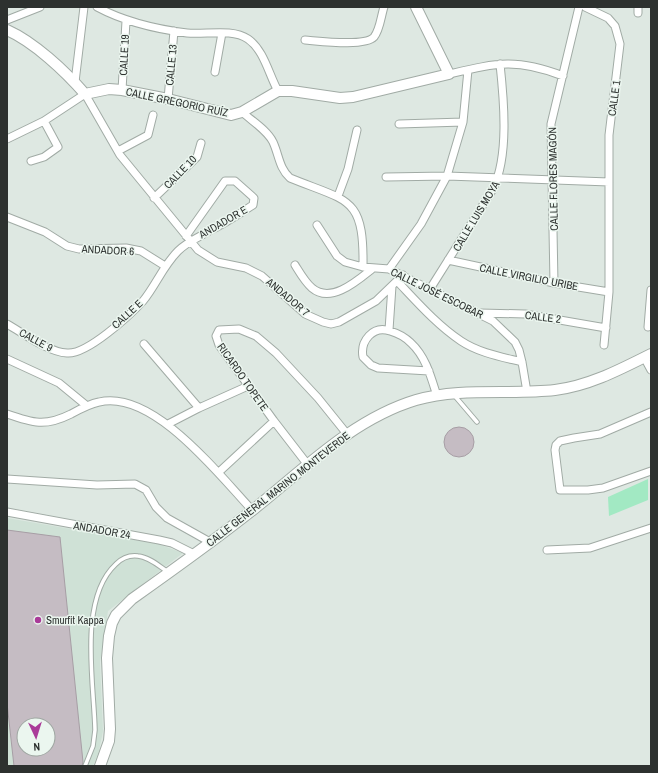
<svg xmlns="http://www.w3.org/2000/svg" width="658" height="773" font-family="'Archivo Narrow',sans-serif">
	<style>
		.built { fill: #cfe1d6; fill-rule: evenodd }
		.green { fill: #a2e9c3 }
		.building { fill: #c5bcc3; stroke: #a79ea5; fill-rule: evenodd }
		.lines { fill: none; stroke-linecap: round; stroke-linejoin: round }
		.lane-casing { stroke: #a1aba5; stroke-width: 5.5 }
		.street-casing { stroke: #a1aba5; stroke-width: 9 }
		.secondary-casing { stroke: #a1aba5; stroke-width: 12 }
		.lane { stroke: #fff; stroke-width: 3.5 }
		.street { stroke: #fff; stroke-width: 7 }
		.secondary { stroke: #fff; stroke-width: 10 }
		.poi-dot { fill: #aa3b99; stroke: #ebf6ef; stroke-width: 1.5 }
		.labels { text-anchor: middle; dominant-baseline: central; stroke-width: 3; stroke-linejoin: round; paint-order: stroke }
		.street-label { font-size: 11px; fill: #2d312f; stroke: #ebf6ef }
		.poi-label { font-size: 11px; fill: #2d312f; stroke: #ebf6ef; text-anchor: start }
	</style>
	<rect width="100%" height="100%" fill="#dee8e2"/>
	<path class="built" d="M7 518 158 544 183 553 108 611 100 662 103 731 99 751 93 766H7ZM24 725H48V749H24Z"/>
	<path class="green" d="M648 479V500L609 516 608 497Z"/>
	<path class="building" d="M444 442a15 15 0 1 1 30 0a15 15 0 1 1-30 0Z
		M7 530 60 537 83 762 82 766H14L7 703ZM24 725H48V749H24Z"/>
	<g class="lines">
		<g class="lane-casing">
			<path id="lane" d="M454 395 477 422
				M85 766 93 746 95 730C94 682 78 599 116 564 122 558 130 555 138 556 149 557 159 566 168 572"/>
		</g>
		<g class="street-casing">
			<path id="street" d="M97 7C125 22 155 29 187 33 205 35 232 28 248 39 264 50 269 75 278 91
				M585 7 608 18 615 26 620 44 609 135V292L604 345
				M638 13V7
				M7 20 40 7
				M305 40C319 41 365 47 374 37 380 30 381 16 384 7
				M215 72 222 33
				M449 74C497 63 516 58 563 76
				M75 82 84 7
				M122 90 126 21
				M168 99 174 31
				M242 112C252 121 267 130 273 142 279 155 279 168 290 178 349 202 364 196 363 267
				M399 124 463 122
				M7 139 44 121 85 94 120 155 198 250 217 262 246 268 262 276 305 314 323 322 331 324 339 322 376 301 403 275
				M118 151 148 135 153 115
				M31 161 44 157 58 147 44 121
				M386 177 447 176 609 182
				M338 196 348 169 357 130
				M154 198 197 157 201 143
				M7 217 45 232 67 246 79 249 126 248 141 251 165 266
				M317 225 337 256 345 262 363 267 389 269 493 321 515 342 519 350 522 362 527 392
				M448 260 554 283 609 292
				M295 265C300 273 305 282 312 288 331 304 357 281 372 269
				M389 269 421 224 447 176 463 122 468 70
				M397 281C417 302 437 325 461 341 479 353 502 357 522 362
				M554 283 551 124 579 7
				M430 289 493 189C509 156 504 101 500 64
				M480 313 525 314 606 328
				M7 324C23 333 48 352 67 353 87 355 130 315 143 301 156 285 163 266 178 251 188 241 200 237 211 230 226 223 239 214 253 205L254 198 235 181H225L186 236
				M648 327 651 290
				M389 330 392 286
				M144 344 199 408
				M644 357 651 370
				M7 359 59 383 87 406
				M429 371 378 368 371 365 363 357C360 341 373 325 390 331 397 333 406 338 411 343 426 357 431 377 437 396
				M651 412 600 434 574 438 560 441 556 445 555 450 560 490H588L603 488 651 471
				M7 414C33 423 45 427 71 414 80 409 89 404 99 402 153 389 219 475 252 510
				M168 424 199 408 248 386
				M308 465 274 421 219 345 216 336 219 330 239 329 256 336 276 353 318 398 347 434
				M219 472 274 421
				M7 479 97 485 135 484 146 490 156 507 167 518 210 542
				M7 512 159 540 172 543 194 554
				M547 550 590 548 651 528"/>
		</g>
		<g class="secondary-casing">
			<path id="secondary" d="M7 30C34 42 65 71 85 94L109 89 122 90 168 99 231 115 242 112 278 91H292L340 98 353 97 449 74 416 7
				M100 766 109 741 110 729 107 658 109 636 112 623 116 615 132 599C173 570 215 540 254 509 304 469 353 419 416 400 461 387 510 395 555 390 589 386 621 369 651 354"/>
		</g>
		<use href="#lane" class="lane"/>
		<use href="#street" class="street"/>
		<use href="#secondary" class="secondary"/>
	</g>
	<circle class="poi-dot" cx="38" cy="620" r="4"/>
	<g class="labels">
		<g class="street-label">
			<text transform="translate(124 55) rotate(-87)">CALLE 19</text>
			<text transform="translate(171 65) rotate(-85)">CALLE 13</text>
			<text transform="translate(614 98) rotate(-82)">CALLE 1</text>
			<text transform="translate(177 102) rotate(12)">CALLE GREGORIO RUÍZ</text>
			<text transform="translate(180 172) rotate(-46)">CALLE 10</text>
			<text transform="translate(553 179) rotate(-91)">CALLE FLORES MAGÓN</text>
			<text transform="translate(476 216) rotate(-59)">CALLE LUIS MOYA</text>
			<text transform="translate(223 222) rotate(-30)">ANDADOR E</text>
			<text transform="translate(108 250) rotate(3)">ANDADOR 6</text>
			<text transform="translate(529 277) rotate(11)">CALLE VIRGILIO URIBE</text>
			<text transform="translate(437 293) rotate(26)">CALLE JOSÉ ESCOBAR</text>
			<text transform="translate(288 297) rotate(40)">ANDADOR 7</text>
			<text transform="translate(127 314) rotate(-42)">CALLE E</text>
			<text transform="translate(543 317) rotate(7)">CALLE 2</text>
			<text transform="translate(36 340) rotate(28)">CALLE 9</text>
			<text transform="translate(243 377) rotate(55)">RICARDO TOPETE</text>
			<text transform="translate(278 489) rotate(-38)">CALLE GENERAL MARINO MONTEVERDE</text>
			<text transform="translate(102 530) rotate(10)">ANDADOR 24</text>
		</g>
		<g class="poi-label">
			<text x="46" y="620">Smurfit Kappa</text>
		</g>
	</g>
	<rect width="658" height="773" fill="none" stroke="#2d312f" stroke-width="16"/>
	<g transform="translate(36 737) rotate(176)"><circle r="19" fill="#ebf6ef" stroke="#9fa7a2"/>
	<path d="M0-3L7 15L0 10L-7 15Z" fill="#aa3b99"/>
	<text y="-6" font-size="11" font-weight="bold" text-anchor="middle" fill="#2d312f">N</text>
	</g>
</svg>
